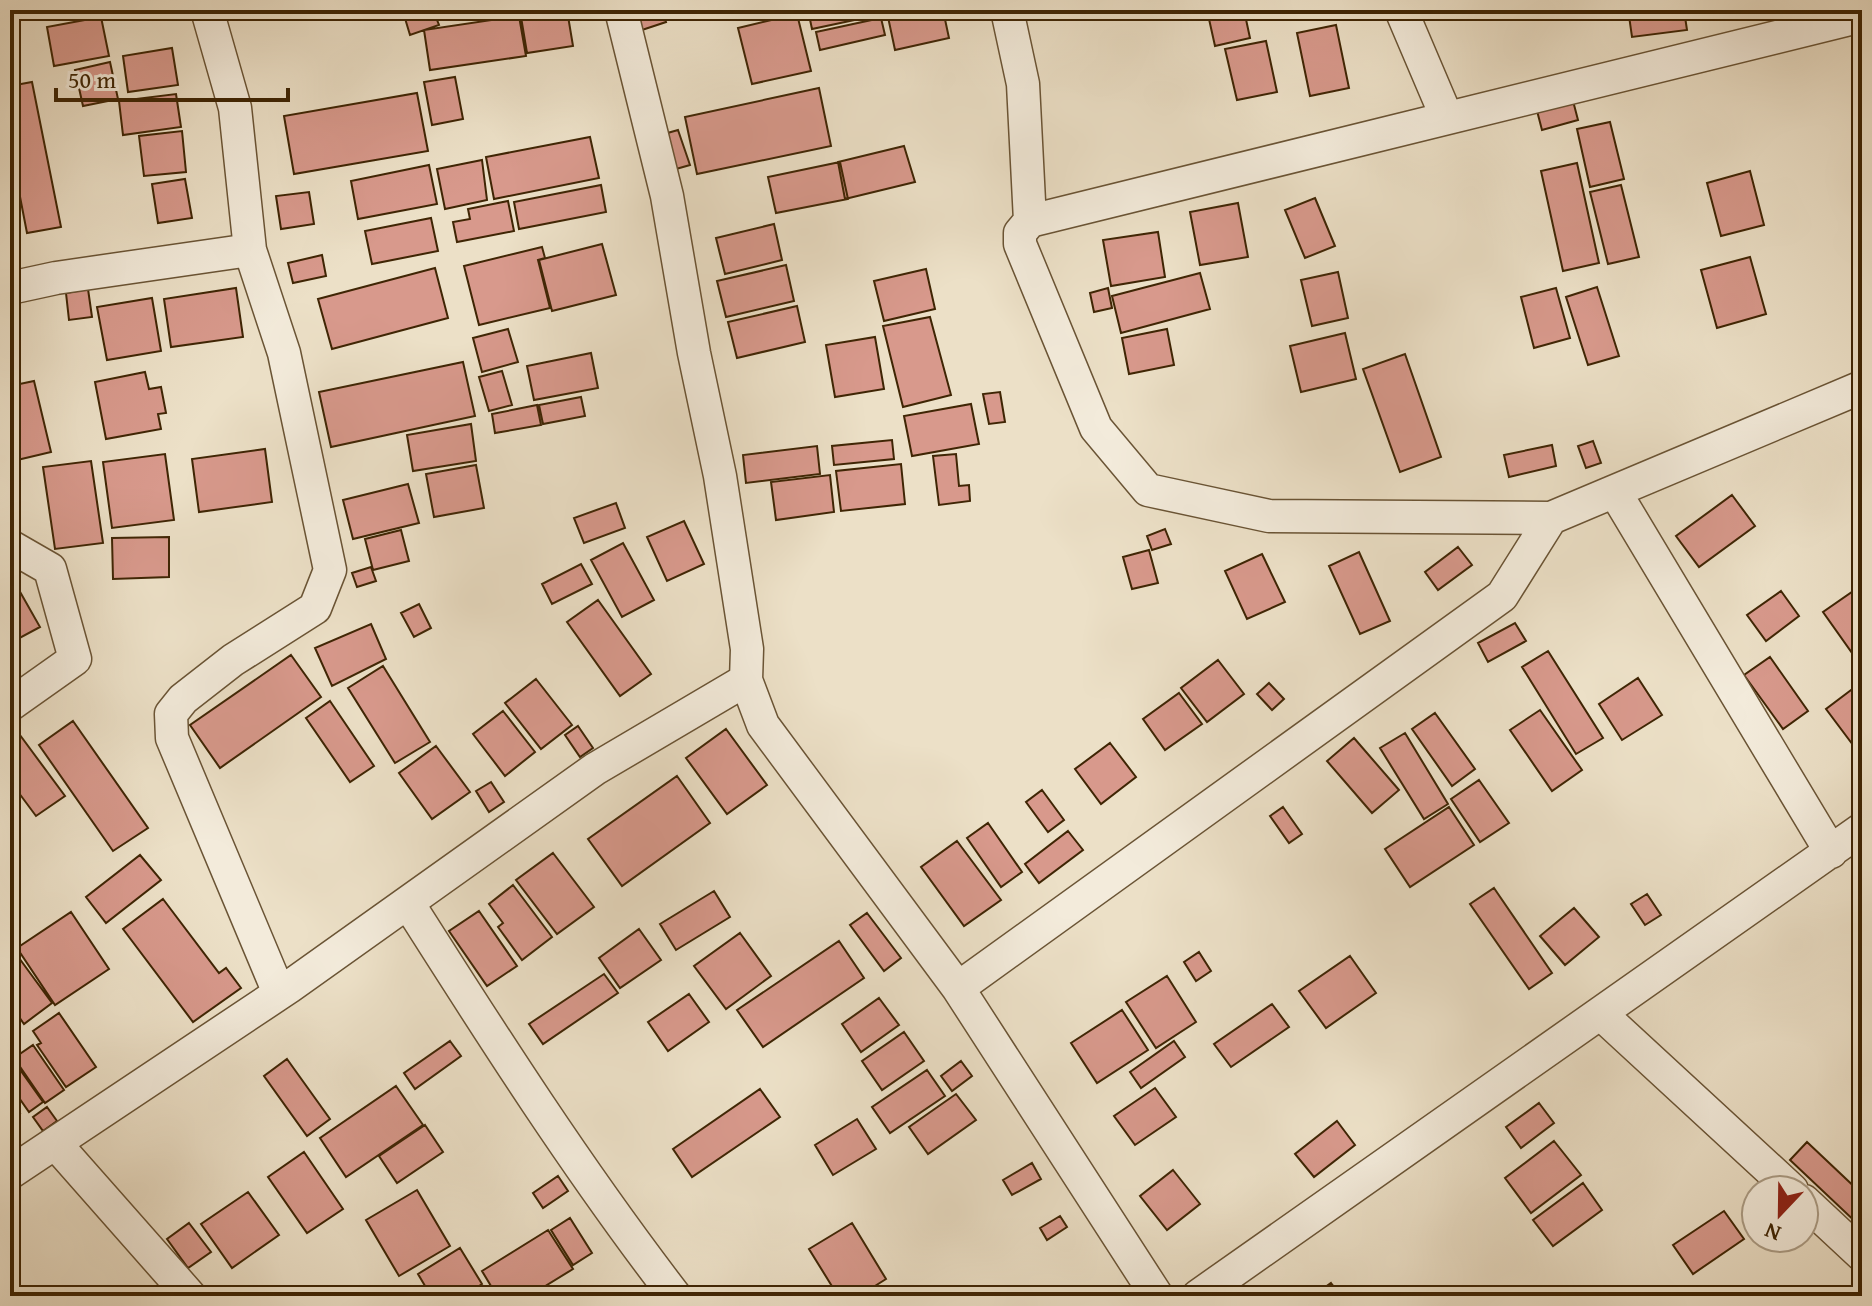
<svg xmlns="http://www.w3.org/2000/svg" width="1872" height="1306" font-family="'Gentium Book Plus',serif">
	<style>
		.building { fill: #d8998c; stroke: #3f2504; stroke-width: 2 }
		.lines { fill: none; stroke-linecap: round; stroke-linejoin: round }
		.street-casing { stroke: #6a5435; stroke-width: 35 }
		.street { stroke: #f3ebdb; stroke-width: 32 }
	</style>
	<rect width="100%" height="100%" fill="#ece0c7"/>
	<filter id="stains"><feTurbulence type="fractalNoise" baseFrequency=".0025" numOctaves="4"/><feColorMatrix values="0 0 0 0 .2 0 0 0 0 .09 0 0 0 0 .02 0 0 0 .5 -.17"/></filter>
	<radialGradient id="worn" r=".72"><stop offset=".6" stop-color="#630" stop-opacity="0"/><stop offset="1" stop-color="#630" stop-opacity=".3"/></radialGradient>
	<path class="building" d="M420 10H433L439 25 410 35 404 15Z
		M567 10 573 46 527 53 521 17Z
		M662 10 666 22 639 31 635 19Z
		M808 10H862L864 18 812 29Z
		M921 10H943L949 38 895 50 888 17Z
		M1207 10H1244L1250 38 1215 46Z
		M1684 10 1687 30 1632 37 1629 16Z
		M797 14 811 71 752 84 738 28Z
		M519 16 526 56 430 70 424 30Z
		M101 17 109 56 54 66 47 27Z
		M881 18 885 35 820 50 816 32Z
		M1336 25 1349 88 1310 96 1297 33Z
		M1266 41 1277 92 1237 100 1225 49Z
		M172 48 178 85 128 92 123 56Z
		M110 62 118 99 83 106 75 70Z
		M1862 67V102L1854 69Z
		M455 77 463 119 432 125 424 82Z
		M32 82 61 227 27 233 10 145V86Z
		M819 88 831 146 697 174 685 117Z
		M417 93 428 151 294 174 284 116Z
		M176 94 181 127 123 135 119 101Z
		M1572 97 1578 120 1542 130 1536 107Z
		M1610 122 1624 179 1590 187 1577 129Z
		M678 130 690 165 676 169 664 134Z
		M182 131 186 172 144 176 139 136Z
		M590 137 599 178 494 199 486 157Z
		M904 146 915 182 845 199 838 162Z
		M482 160 487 200 445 209 437 169Z
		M840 162 848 199 776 213 768 177Z
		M1577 163 1599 263 1563 271 1541 171Z
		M429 165 437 204 358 219 351 181Z
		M1750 171 1764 225 1721 236 1707 183Z
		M185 179 192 218 158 223 152 184Z
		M601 185 606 212 519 229 514 202Z
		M1621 185 1639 257 1608 264 1590 192Z
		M309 192 314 224 281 229 276 196Z
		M1315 198 1335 246 1305 258 1285 210Z
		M508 201 514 231 457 242 453 222 470 219 468 209Z
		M1238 203 1248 257 1200 265 1190 212Z
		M431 218 438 251 372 264 365 231Z
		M774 224 782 260 725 274 716 238Z
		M1158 232 1165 277 1111 286 1103 240Z
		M602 244 616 295 552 311 539 260Z
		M542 247 545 258 538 260 550 308 479 325 464 266Z
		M322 255 326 276 293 283 288 263Z
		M1750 257 1766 314 1717 328 1701 270Z
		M786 265 794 301 726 317 717 281Z
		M435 268 448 318 332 349 318 299Z
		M926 269 935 309 884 321 874 281Z
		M1338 272 1348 318 1312 326 1301 280Z
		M1200 273 1210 309 1121 333 1112 296Z
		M1597 287 1619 356 1588 365 1566 297Z
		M236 288 243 337 171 347 164 299Z
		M1108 288 1112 308 1094 312 1090 293Z
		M1556 288 1570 338 1534 348 1521 297Z
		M88 289 92 317 69 320 66 293Z
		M152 298 161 351 107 360 97 307Z
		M797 306 805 342 737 358 728 322Z
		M930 317 951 395 903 407 883 326Z
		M508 329 518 362 482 372 473 338Z
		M1167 329 1174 365 1129 374 1122 338Z
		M1345 333 1356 379 1301 392 1290 346Z
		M875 337 884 389 835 397 826 345Z
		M591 353 598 388 534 400 527 366Z
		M1405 354 1441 457 1400 472 1363 369Z
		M463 362 475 416 331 447 319 392Z
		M502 371 512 405 489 411 479 377Z
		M145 372 149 389 161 387 166 413 158 414 161 429 106 439 95 382Z
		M34 381 51 452 13 461 10 447V386Z
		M1000 392 1005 422 989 424 983 394Z
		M581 397 585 416 543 424 539 405Z
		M971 404 979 444 912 456 904 416Z
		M537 405 541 425 495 433 492 414Z
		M471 424 476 461 413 471 407 435Z
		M892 440 894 459 834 465 832 446Z
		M1593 441 1601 463 1586 468 1578 446Z
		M1552 445 1556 466 1509 477 1504 455Z
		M817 446 820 474 746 483 743 455Z
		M265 449 272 502 199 512 192 459Z
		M165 454 174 520 112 528 103 462Z
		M956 454 959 486 969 485 970 501 939 505 933 456Z
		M91 461 103 543 55 549 43 467Z
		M901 464 905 504 841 511 836 471Z
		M476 465 484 508 434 517 426 474Z
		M830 475 834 512 776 520 771 482Z
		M10 480 16 514 10 515Z
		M408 484 419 523 353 539 343 500Z
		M1732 495 1755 526 1699 567 1676 536Z
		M616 503 625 528 584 543 574 518Z
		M684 521 704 564 667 581 647 537Z
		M1165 529 1171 544 1152 550 1147 536Z
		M401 530 409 561 373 570 365 539Z
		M169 537V577L113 579 112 538Z
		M623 543 654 600 622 617 591 560Z
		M1458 547 1472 565 1438 590 1425 572Z
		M1149 550 1158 583 1132 589 1123 557Z
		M1359 552 1390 621 1360 634 1329 566Z
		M1262 554 1285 602 1247 619 1225 571Z
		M581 564 592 584 552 604 542 584Z
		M371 567 376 581 357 587 352 573Z
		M1862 585V667L1823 612Z
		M19 590 40 627 16 640 10 630V592L11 595Z
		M1781 591 1799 616 1766 641 1747 615Z
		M598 600 651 674 620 696 567 622Z
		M419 604 431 628 414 637 401 613Z
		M1515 623 1526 641 1488 662 1478 643Z
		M371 624 386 659 332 686 315 648Z
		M1548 651 1603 738 1576 754 1522 667Z
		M291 655 321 697 220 768 190 725Z
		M1770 657 1808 711 1783 729 1744 675Z
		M1218 660 1244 694 1207 722 1181 688Z
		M383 666 430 742 395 763 348 688Z
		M1638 678 1662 715 1622 740 1599 704Z
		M536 679 572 725 541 749 505 703Z
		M1269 683 1284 699 1272 710 1257 694Z
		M1859 684 1862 687V757L1826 709Z
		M1179 693 1202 724 1165 750 1143 719Z
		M330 701 374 766 350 782 306 718Z
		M1540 710 1582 770 1552 791 1510 730Z
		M503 711 535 752 505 776 473 734Z
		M1435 713 1475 769 1452 786 1412 729Z
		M73 721 148 828 113 851 39 745Z
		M578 726 593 748 580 757 565 735Z
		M726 729 767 785 727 814 686 758Z
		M17 731 65 796 36 816 10 781V736Z
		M1405 733 1448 804 1424 819 1380 748Z
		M1354 738 1399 790 1372 813 1327 761Z
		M1110 743 1136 777 1101 804 1075 769Z
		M436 746 470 792 432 819 399 773Z
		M677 776 710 823 622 886 588 839Z
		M1479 780 1509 823 1480 842 1451 799Z
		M491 782 504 802 489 812 476 791Z
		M1042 790 1064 820 1048 832 1026 802Z
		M1283 807 1302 834 1289 843 1270 816Z
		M1449 807 1474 845 1410 887 1385 849Z
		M988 823 1022 872 1001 887 967 838Z
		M1068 831 1083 850 1039 883 1025 864Z
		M957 841 1001 900 964 926 921 867Z
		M553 853 594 907 557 934 516 880Z
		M140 855 161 880 106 923 86 897Z
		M513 885 552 937 522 960 498 927 503 923 489 904Z
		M1494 888 1552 973 1529 989 1470 904Z
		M714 891 730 917 676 950 660 924Z
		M1647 894 1661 915 1645 925 1631 904Z
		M163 899 219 973 226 968 241 988 193 1022 123 929Z
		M1574 908 1599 937 1565 965 1540 936Z
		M479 911 517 966 487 986 449 931Z
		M71 912 109 969 55 1005 17 948Z
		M867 913 901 958 884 971 850 925Z
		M639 929 661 960 620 988 599 958Z
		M740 933 771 976 726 1009 694 966Z
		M839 941 864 978 763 1047 737 1010Z
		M11 947 52 1003 24 1024 10 1004Z
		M1199 952 1211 971 1196 981 1184 962Z
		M1350 956 1376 993 1326 1028 1299 991Z
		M604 974 618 993 543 1044 529 1024Z
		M1167 976 1196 1022 1156 1048 1126 1002Z
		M689 994 709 1022 668 1051 648 1022Z
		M879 998 899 1025 861 1052 842 1024Z
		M1272 1004 1289 1027 1231 1067 1214 1044Z
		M1122 1010 1148 1050 1097 1083 1071 1043Z
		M59 1013 96 1067 66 1087 37 1045 41 1043 33 1031Z
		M904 1032 924 1061 882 1090 862 1061Z
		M450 1041 461 1056 415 1089 404 1073Z
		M1174 1041 1185 1057 1141 1088 1130 1072Z
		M33 1045 64 1090 45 1103 14 1058Z
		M11 1057 43 1102 29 1112 10 1085Z
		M287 1059 330 1119 307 1136 264 1076Z
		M961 1061 972 1076 952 1091 941 1076Z
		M927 1070 945 1096 890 1133 872 1107Z
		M396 1086 423 1125 346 1177 320 1138Z
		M1155 1088 1176 1117 1135 1145 1114 1116Z
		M760 1089 780 1117 692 1177 673 1149Z
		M956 1094 976 1120 928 1154 909 1127Z
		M10 1099 20 1113 10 1120Z
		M1539 1103 1554 1123 1521 1148 1506 1127Z
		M47 1107 57 1121 43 1131 33 1117Z
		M857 1119 876 1149 833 1175 815 1145Z
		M1337 1121 1355 1145 1314 1177 1295 1154Z
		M425 1125 443 1152 397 1183 379 1156Z
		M1554 1141 1581 1175 1531 1213 1505 1178Z
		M1807 1142 1862 1194V1228L1790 1160Z
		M304 1152 343 1209 307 1233 268 1177Z
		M1032 1163 1041 1179 1012 1195 1003 1180Z
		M1173 1170 1200 1204 1167 1230 1140 1196Z
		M558 1176 568 1191 543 1208 533 1193Z
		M1583 1183 1602 1210 1553 1246 1533 1220Z
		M417 1190 450 1246 399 1276 366 1220Z
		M248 1192 279 1235 232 1268 201 1224Z
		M1724 1211 1744 1239 1693 1274 1673 1245Z
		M1060 1216 1067 1227 1047 1240 1040 1228Z
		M570 1218 592 1253 573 1265 551 1230Z
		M189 1223 211 1252 188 1268 167 1239Z
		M852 1223 886 1279 859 1296H838L809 1249Z
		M548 1230 573 1269 529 1296H497L482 1271Z
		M460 1248 482 1284 464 1296H431L418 1274Z
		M1331 1283 1341 1296H1313Z
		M895 1287 900 1296H881Z"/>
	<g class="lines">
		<g class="street-casing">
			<path id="street" d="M207 10 235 108 250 250 284 353 330 570 315 608 233 660 183 699 171 714 172 738 279 993
				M621 10 667 196 694 353 720 476 747 649 746 680 763 725 958 988 1157 1296
				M1007 10 1023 84 1030 221
				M1401 10 1447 118
				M10 288 56 278 250 250
				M1615 492 1831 852
				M1551 518 1269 516 1148 490 1096 428 1020 244V233L1030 221 1862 16
				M10 546 50 569 75 659 10 705
				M408 903C493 1037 578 1170 675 1296
				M958 988 1502 596 1551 518 1862 387
				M1601 1014 1792 1190
				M55 1143 190 1296
				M10 1173 289 987 595 769 746 680
				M1804 1201 1862 1255
				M1198 1296 1862 829"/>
		</g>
		<use href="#street" class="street"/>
	</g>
	<rect width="1872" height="1306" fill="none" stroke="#ece0c7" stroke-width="40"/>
	<rect x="12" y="12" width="1848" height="1282" fill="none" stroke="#3f2504" stroke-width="4"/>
	<rect x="20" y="20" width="1832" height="1266" fill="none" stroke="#3f2504" stroke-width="2"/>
	<g transform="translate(1780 1214) rotate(202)"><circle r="38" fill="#f3ebdb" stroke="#ab9c85" stroke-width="2"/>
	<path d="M0-6L14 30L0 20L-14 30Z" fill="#8f2418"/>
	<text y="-12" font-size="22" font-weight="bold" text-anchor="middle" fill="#3f2504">N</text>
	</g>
	<path d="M56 88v12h232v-12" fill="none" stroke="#3f2504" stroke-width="4"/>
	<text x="68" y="88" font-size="24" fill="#3f2504" stroke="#f3ebdb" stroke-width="6" paint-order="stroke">50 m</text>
	<rect width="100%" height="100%" filter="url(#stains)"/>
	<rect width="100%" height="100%" fill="url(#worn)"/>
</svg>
